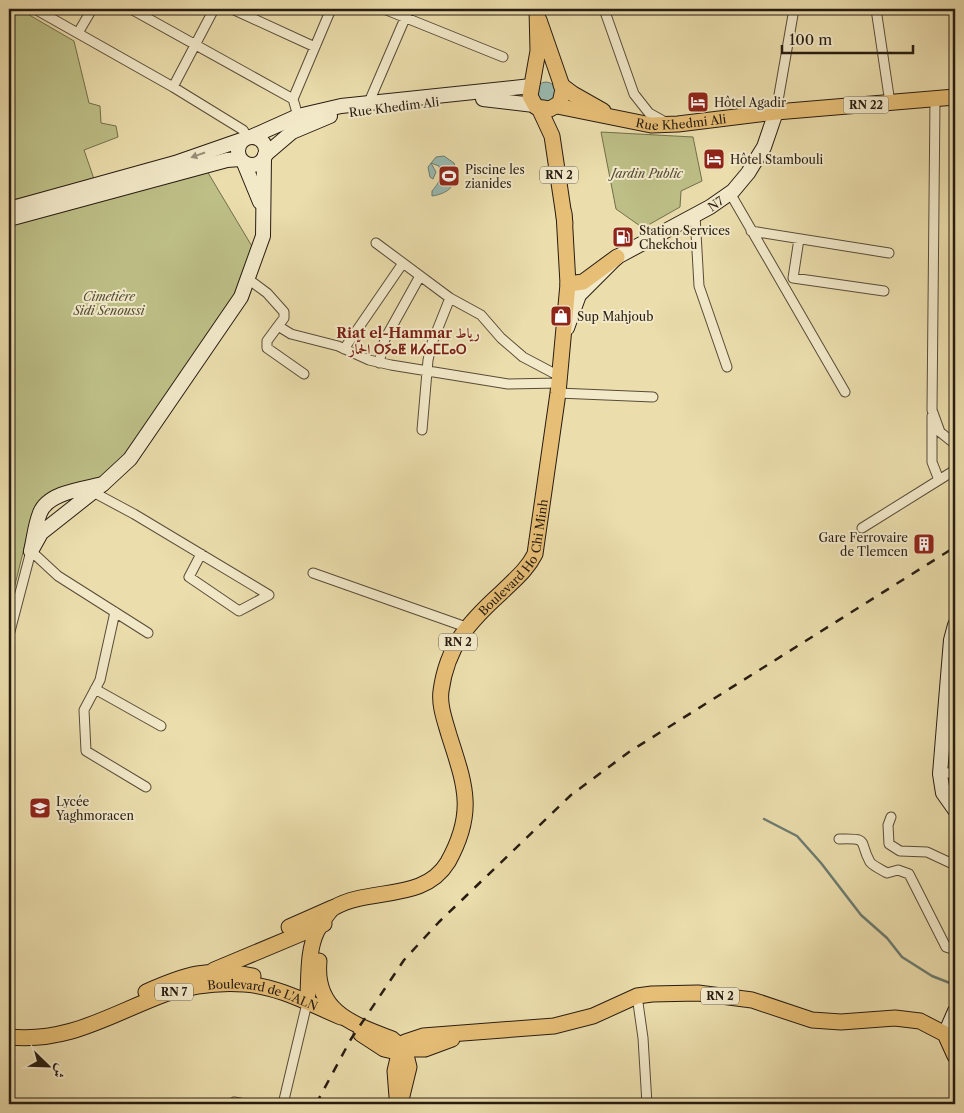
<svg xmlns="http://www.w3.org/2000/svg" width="964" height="1113" font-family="'Libre Caslon Text',Amiri,'Noto Sans Tifinagh',serif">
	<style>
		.green { fill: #bdbf86; stroke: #726e4c }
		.water { fill: #99bbb1; stroke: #6b7b71 }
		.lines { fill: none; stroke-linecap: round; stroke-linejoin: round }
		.stream { stroke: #6b7b71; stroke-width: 2.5 }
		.street-casing { stroke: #584c38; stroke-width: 11 }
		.secondary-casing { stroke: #271c12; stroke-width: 16 }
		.primary-casing { stroke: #271c12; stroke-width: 17 }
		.street { stroke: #f2e9c9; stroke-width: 9 }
		.secondary { stroke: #f2e9c9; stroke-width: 14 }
		.primary { stroke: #e6be76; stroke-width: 15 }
		.rail { stroke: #271c12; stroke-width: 2.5; stroke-dasharray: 9 9; stroke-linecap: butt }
		.oneway { fill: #978d77 }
		.labels { text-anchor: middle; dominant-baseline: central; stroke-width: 4; stroke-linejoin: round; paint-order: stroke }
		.shield { fill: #f2e9c9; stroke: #645a49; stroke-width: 1 }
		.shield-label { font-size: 11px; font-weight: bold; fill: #271c12 }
		.poi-label { font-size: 12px; fill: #271c12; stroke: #f2e9c9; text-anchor: start }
		.street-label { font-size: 12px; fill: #271c12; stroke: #f2e9c9 }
		.park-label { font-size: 12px; font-style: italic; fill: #544d35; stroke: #f2e9c9 }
		.neighbourhood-label { font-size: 14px; font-weight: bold; fill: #7a1f14; stroke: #f2e9c9 }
	</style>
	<rect width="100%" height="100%" fill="#ebddac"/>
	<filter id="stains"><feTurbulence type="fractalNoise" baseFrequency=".004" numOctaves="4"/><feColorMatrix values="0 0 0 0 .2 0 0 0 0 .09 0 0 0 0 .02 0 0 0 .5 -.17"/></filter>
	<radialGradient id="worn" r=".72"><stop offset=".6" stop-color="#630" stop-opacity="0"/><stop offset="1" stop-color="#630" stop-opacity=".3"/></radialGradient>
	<path class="green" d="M9 9H19L74 41 89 103 100 106 101 123 116 126 118 137 84 150 94 179 9 201Z
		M601 132 693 137 702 181 681 191 680 207 643 228 616 209Z
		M207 171 253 248 236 294 125 455 101 477 48 495 34 508 9 609V226Z"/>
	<path class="water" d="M536 92a10 10 0 1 1 20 0a10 10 0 1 1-20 0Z
		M444 156 454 163C460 181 452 193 432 196V191C439 183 442 178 439 166L431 163 436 172 433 179 430 177 428 167 436 157Z"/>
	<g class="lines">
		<path class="stream" d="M764 819 797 836 821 863 861 915 887 938 902 957 932 976 955 985"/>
		<g class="street-casing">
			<path id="street" d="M35 9 173 87 243 130 248 138
				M131 9 293 99
				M232 9 315 47
				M384 9 503 57
				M604 9 634 94 649 113 667 123
				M876 9 890 103
				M78 33 92 9
				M173 87 214 9
				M935 99 932 410 940 432 955 444
				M369 102 409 9
				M776 112 794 9
				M298 116 293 99 331 9
				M730 193 845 392
				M695 215 699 286 727 367
				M751 231 889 253
				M799 239 793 278 884 291
				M376 243 450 298 481 315 501 338 523 357 559 376
				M248 279 267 293 284 312V318L278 326 291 334 338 346 369 360 391 365 508 384 559 383
				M278 326 267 341V348L304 374
				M344 349 403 263
				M379 363 385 339 420 276
				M558 393 653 397
				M932 416V462L939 480
				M422 430 428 360 432 343 450 298
				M93 492 134 514 269 595
				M862 528 955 470
				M201 554 189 577 239 611 269 595
				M313 573 466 627
				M115 612 100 680 84 710 86 751 146 787
				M9 635 31 551 58 576 148 633
				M95 689 161 726
				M945 729 955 727
				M940 774 955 772
				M891 817 888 825 889 844 900 851 927 852 955 865
				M839 839C871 838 858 841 870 862 873 866 882 870 887 873L898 870 909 874 946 947 955 950
				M637 996 643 1038 647 1104
				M234 1102 245 1104
				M283 1104 308 999"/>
		</g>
		<g class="secondary-casing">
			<g id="secondary">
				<path d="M483 99 534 105"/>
				<path d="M251 137 298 116 341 106 531 86"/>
				<circle cx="252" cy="151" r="14"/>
				<path d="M265 155 292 132 330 116"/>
				<path d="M244 163 260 202"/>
				<path d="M9 209 175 163 244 139"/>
				<path d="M9 219 227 160 240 159"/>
				<path id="s1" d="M567 328 579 295 617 257 710 207 733 191 748 173 764 147 776 112"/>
				<path d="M103 484 130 459 241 297 263 236 264 158"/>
				<path d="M103 484 41 533 31 551C34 539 35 525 40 513 48 492 84 489 103 484Z"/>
				<path d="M955 625 951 640 940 774 943 793 955 810"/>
				<path d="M945 1034 955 1011"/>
			</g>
		</g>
		<g class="primary-casing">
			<g id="primary">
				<path d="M537 9 538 51 530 96 536 107 550 109 560 103 563 89 539 20"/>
				<path d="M561 85 573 94 603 111"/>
				<path id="s2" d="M557 106 651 125 678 124 776 112 955 97"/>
				<path d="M539 108 552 136 565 223"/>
				<path d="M568 284 583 282 617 257"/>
				<path d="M289 927 332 908"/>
				<path d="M319 961C314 1012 353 1024 392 1039L398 1044"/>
				<path d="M214 970 324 924"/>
				<path d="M146 992C186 974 208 967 253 976"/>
				<path id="s3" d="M308 994C309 974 308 949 317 931 321 924 329 910 335 907 371 887 424 902 448 862 476 812 465 785 449 735 445 721 439 705 441 691 447 646 469 622 501 593 514 580 527 570 535 554L558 393 568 284 564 213"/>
				<path d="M361 1034 384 1049 397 1052"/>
				<path id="s4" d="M9 1037C69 1043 111 1014 165 994 190 986 218 982 244 984 278 986 310 1004 341 1017"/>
				<path d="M405 1042 423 1036 554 1026 593 1016 637 996 652 994 698 993 752 1000 812 1020 841 1022 895 1018 920 1021 945 1034 955 1056"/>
				<path d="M410 1049H425L452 1039"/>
				<path d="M397 1097 395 1071 399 1054"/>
				<path d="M400 1104 409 1067 406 1055"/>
			</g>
		</g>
		<use href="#street" class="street"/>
		<use href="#secondary" class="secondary"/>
		<use href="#primary" class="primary"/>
		<path class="rail" d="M316 1104 351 1039 404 960 439 922 571 795 629 752 955 547"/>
	</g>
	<defs><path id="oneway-solid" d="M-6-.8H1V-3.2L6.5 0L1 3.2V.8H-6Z" transform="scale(1.25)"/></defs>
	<use class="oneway" href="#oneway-solid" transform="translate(198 155) rotate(161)"/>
	<defs>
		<g id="hotel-square" transform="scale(1.125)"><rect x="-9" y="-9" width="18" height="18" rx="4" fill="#8f2418" stroke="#f2e9c9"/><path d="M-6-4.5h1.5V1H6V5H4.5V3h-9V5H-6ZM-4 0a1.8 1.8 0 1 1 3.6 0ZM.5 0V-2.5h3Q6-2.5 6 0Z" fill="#fff"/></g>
		<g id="stadium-square" transform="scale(1.125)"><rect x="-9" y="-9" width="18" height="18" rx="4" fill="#8f2418" stroke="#f2e9c9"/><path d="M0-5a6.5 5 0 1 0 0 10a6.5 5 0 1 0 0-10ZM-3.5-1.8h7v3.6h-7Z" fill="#fff"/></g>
		<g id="fuel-square" transform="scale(1.125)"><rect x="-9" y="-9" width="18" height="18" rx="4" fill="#8f2418" stroke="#f2e9c9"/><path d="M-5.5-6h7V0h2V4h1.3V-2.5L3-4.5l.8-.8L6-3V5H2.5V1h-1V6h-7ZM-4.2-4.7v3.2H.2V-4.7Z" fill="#fff"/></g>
		<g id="shop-square" transform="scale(1.125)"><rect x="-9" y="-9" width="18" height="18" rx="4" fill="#8f2418" stroke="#f2e9c9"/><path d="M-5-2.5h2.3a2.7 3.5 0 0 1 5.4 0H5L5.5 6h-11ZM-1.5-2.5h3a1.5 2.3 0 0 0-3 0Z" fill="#fff"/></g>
		<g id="building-square" transform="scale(1.125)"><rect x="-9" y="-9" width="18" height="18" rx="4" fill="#8f2418" stroke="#f2e9c9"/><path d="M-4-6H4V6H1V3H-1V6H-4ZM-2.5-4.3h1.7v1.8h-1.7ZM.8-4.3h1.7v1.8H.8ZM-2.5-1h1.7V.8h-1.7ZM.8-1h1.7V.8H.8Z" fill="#fff"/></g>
		<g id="school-square" transform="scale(1.125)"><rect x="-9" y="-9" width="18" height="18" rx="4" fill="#8f2418" stroke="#f2e9c9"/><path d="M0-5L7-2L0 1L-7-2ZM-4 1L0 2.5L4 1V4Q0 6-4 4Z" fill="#fff"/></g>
	</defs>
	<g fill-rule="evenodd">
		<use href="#hotel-square" x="698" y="102"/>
		<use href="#hotel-square" x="714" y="159"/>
		<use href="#stadium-square" x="449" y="176"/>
		<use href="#fuel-square" x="623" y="237"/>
		<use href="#shop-square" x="561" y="316"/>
		<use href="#building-square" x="924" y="544"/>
		<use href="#school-square" x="40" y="808"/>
	</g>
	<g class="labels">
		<g class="shield">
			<rect x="843.5" y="96.5" width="45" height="17" rx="4"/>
			<rect x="540" y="166.5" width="38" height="17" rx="4"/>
			<rect x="439" y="633.5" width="38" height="17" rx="4"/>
			<rect x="155" y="983.5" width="38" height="17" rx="4"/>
			<rect x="701" y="987.5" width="38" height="17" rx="4"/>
		</g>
		<g class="shield-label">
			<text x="866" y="105">RN 22</text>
			<text x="559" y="175">RN 2</text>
			<text x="458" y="642">RN 2</text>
			<text x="174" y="992">RN 7</text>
			<text x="720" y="996">RN 2</text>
		</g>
		<g class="poi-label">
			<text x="714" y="102">Hôtel Agadir</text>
			<text x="730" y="159">Hôtel Stambouli</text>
			<text x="465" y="169">Piscine les<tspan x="465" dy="14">zianides</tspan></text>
			<text x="639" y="230">Station Services<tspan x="639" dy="14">Chekchou</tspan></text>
			<text x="577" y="316">Sup Mahjoub</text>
			<text x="908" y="537" text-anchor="end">Gare Ferrovaire<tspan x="908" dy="14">de Tlemcen</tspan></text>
			<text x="56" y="801">Lycée<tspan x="56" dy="14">Yaghmoracen</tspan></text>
		</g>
		<g class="street-label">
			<text transform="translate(394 107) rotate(-7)">Rue Khedim Ali</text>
			<text stroke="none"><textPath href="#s2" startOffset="126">Rue Khedmi Ali</textPath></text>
			<text stroke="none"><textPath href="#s1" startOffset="201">N7</textPath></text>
			<text stroke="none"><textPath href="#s3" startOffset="554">Boulevard Ho Chi Minh</textPath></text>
			<text stroke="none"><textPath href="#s4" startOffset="264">Boulevard de L'ALN</textPath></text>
		</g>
		<g class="park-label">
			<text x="647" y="173">Jardin Public</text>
			<text x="109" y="296">Cimetière<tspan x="109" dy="14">Sidi Senoussi</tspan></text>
		</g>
		<g class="neighbourhood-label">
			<text x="408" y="333">Riat el-Hammar رياط<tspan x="408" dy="16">الحمّار ⵔⵢⴰⵟ ⵍⵃⴰⵎⵎⴰⵔ</tspan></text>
		</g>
	</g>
	<rect width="964" height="1113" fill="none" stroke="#ebddac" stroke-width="30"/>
	<rect x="10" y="10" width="944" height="1093" fill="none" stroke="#271c12" stroke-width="2.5"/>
	<rect x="15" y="15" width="934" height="1083" fill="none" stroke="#271c12"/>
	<g transform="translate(48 1066) rotate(113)" stroke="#f2e9c9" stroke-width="4" paint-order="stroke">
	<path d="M0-4L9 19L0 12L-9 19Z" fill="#271c12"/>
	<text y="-8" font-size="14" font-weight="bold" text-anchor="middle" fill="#271c12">ش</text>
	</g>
	<path d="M782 45v8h131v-8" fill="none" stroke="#271c12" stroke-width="2.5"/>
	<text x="789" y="45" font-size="15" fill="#271c12" stroke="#f2e9c9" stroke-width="4" paint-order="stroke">100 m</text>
	<rect width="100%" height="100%" filter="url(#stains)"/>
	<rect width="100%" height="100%" fill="url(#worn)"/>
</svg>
